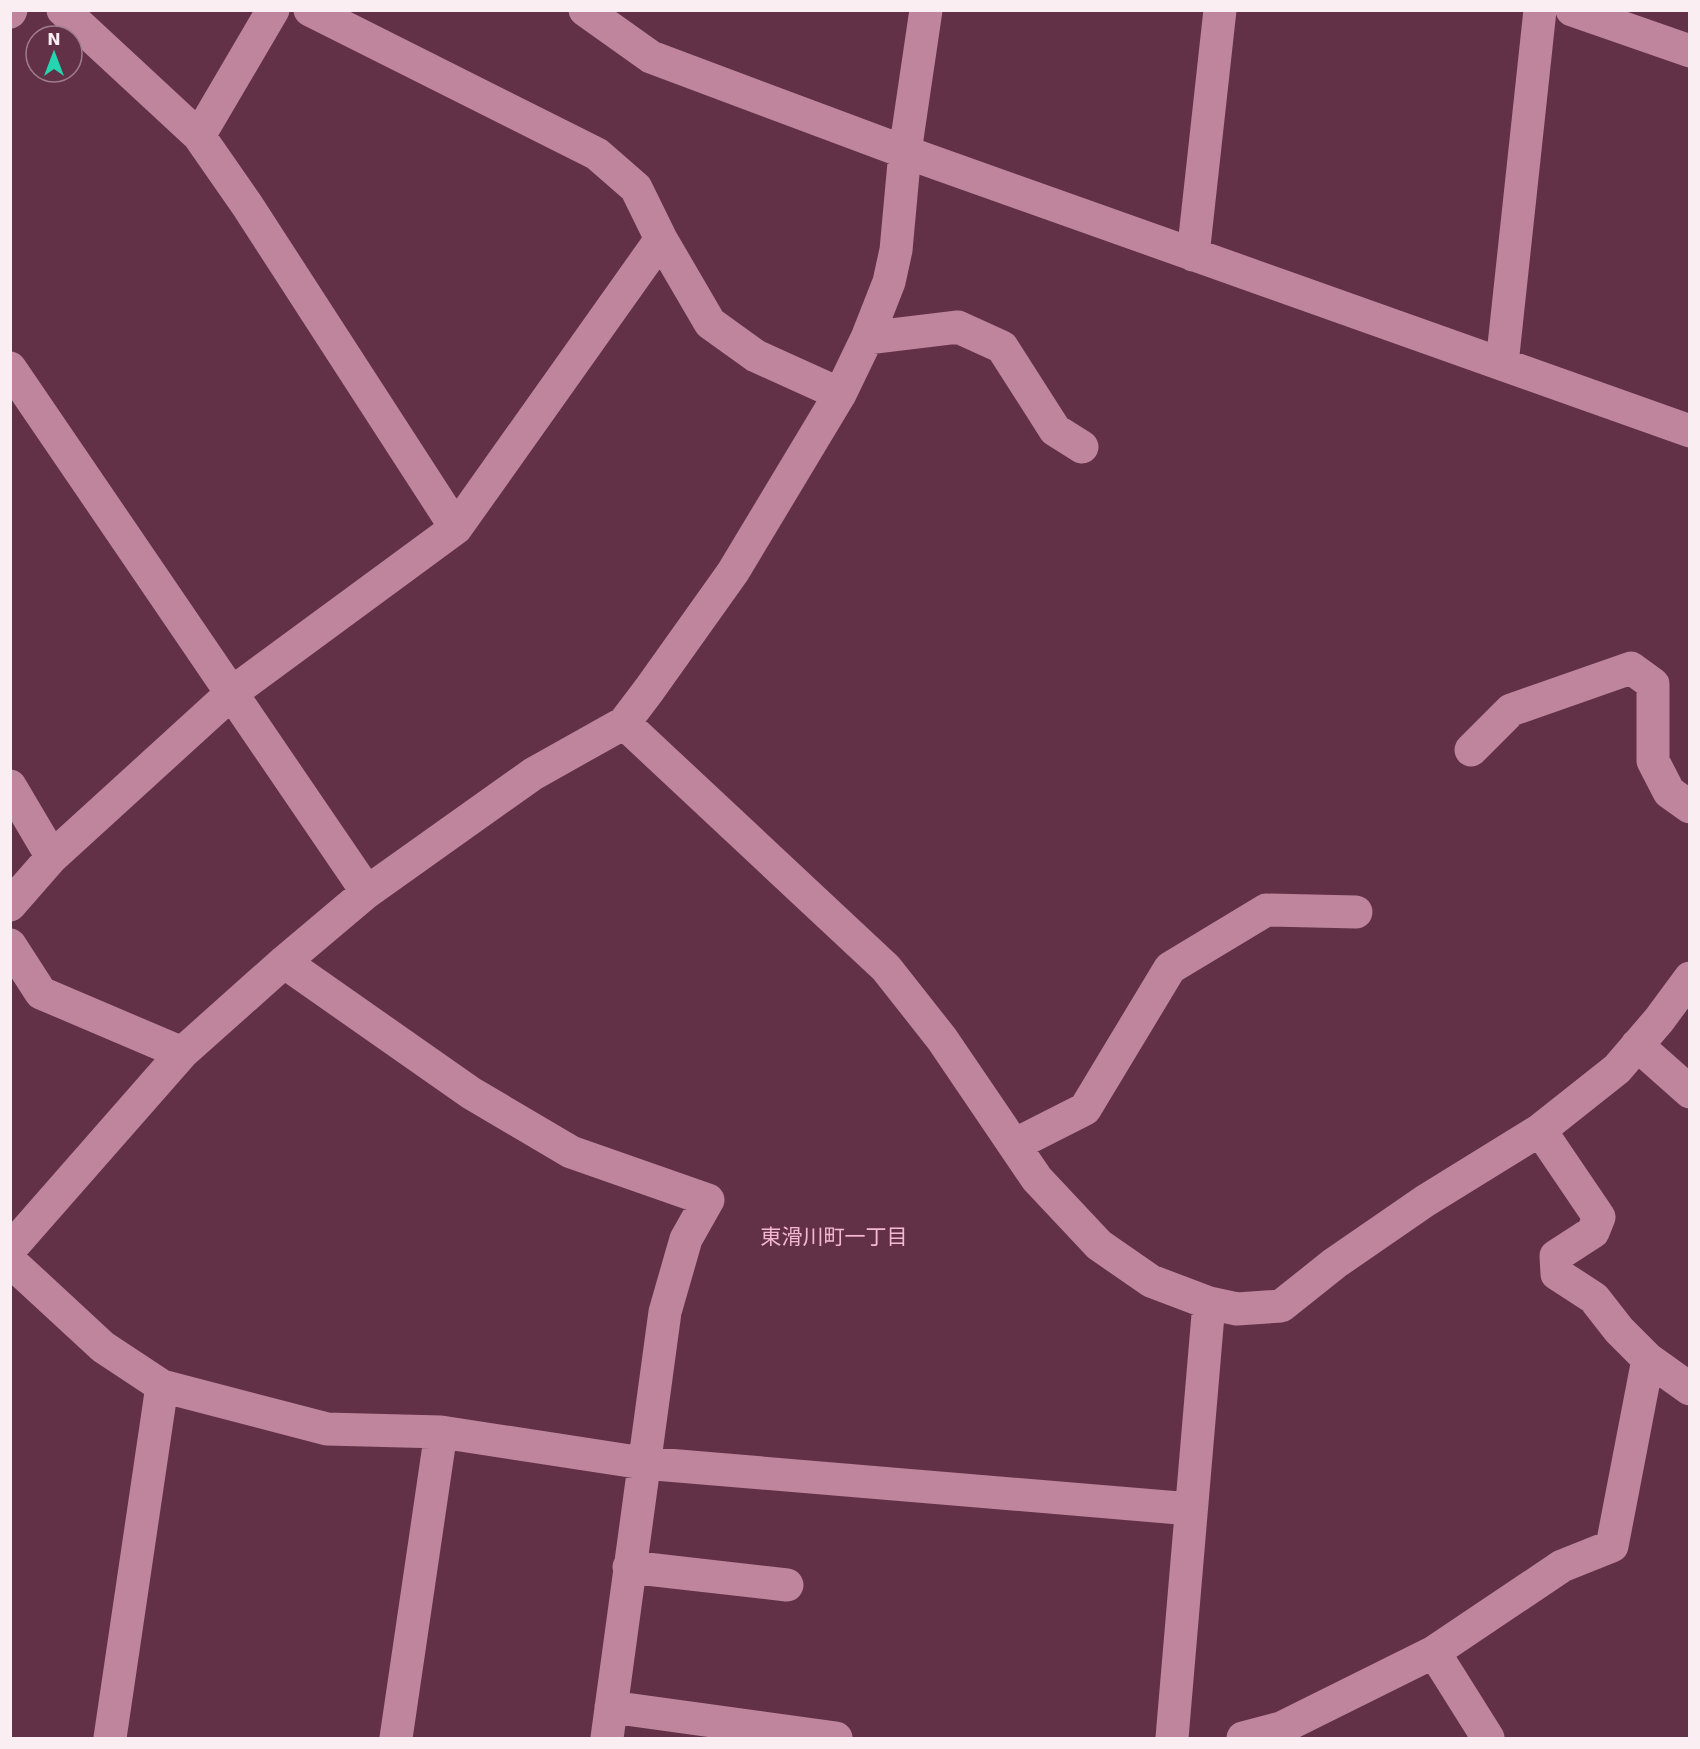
<svg xmlns="http://www.w3.org/2000/svg" width="1700" height="1749" font-family="'DejaVu Sans','Noto Sans JP',sans-serif">
	<style>
		.lines { fill: none; stroke-linecap: round; stroke-linejoin: round }
		.minor { stroke: #be859c; stroke-width: 33 }
		.labels { text-anchor: middle; dominant-baseline: central; stroke-width: 5; stroke-linejoin: round; paint-order: stroke }
		.neighbourhood-label { font-size: 21px; fill: #f5b8d1; stroke: #623147 }
	</style>
	<rect width="100%" height="100%" fill="#623147"/>
	<g class="lines">
		<path class="minor" d="M63 10 199 136 247 205 456 528
			M310 10 597 154 636 188 661 239 710 323 756 356 840 394
			M585 10 651 57 905 152 1690 431
			M1572 10 1690 51
			M10 12 11 10
			M199 136 273 10
			M1193 255 1220 10
			M867 338 958 327 1002 347 1055 430 1082 447
			M1502 364 1540 10
			M10 368 367 892
			M624 723 886 968 942 1039 1037 1179 1099 1245 1151 1281 1209 1303 1237 1309 1281 1306 1335 1263 1425 1201 1540 1130 1617 1069 1659 1020 1690 978
			M1471 750 1511 710 1631 668 1653 684V761L1669 792 1690 807
			M10 786 52 857
			M10 905 52 857 233 692 456 528 661 239
			M10 945 41 993 182 1053
			M284 962 471 1093 571 1152 708 1200 686 1239 665 1312 607 1738
			M1637 1045 1690 1092
			M1540 1130 1599 1217 1593 1232 1556 1256 1557 1274 1594 1298 1619 1330 1648 1359 1690 1389
			M1014 1145 1085 1109 1170 968 1266 910 1356 912
			M10 1249 182 1053 284 962 367 892 533 774 624 723 649 690 733 572 840 394 867 338 889 282 896 250 905 152 926 10
			M10 1261 103 1347 162 1386 327 1429 441 1432 643 1463 1191 1509
			M629 1567 787 1585
			M1434 1652 1488 1738
			M611 1707 836 1738
			M110 1738 162 1386
			M396 1738 441 1432
			M1172 1738 1209 1303
			M1243 1738 1281 1728 1434 1652 1562 1566 1612 1546 1648 1359"/>
	</g>
	<g class="labels">
		<g class="neighbourhood-label">
			<text x="834" y="1237">東滑川町一丁目</text>
		</g>
	</g>
	<rect width="1700" height="1749" fill="none" stroke="#fbeef3" stroke-width="24"/>
	<g transform="translate(54 54)"><circle r="28" fill="#623147" stroke="#9f7d8c" stroke-width="1.5"/>
	<path d="M0-4.5L10 22L0 15L-10 22Z" fill="#24d5af"/>
	<text y="-9" font-size="16" font-weight="bold" text-anchor="middle" fill="#fbeef3">N</text>
	</g>
</svg>
